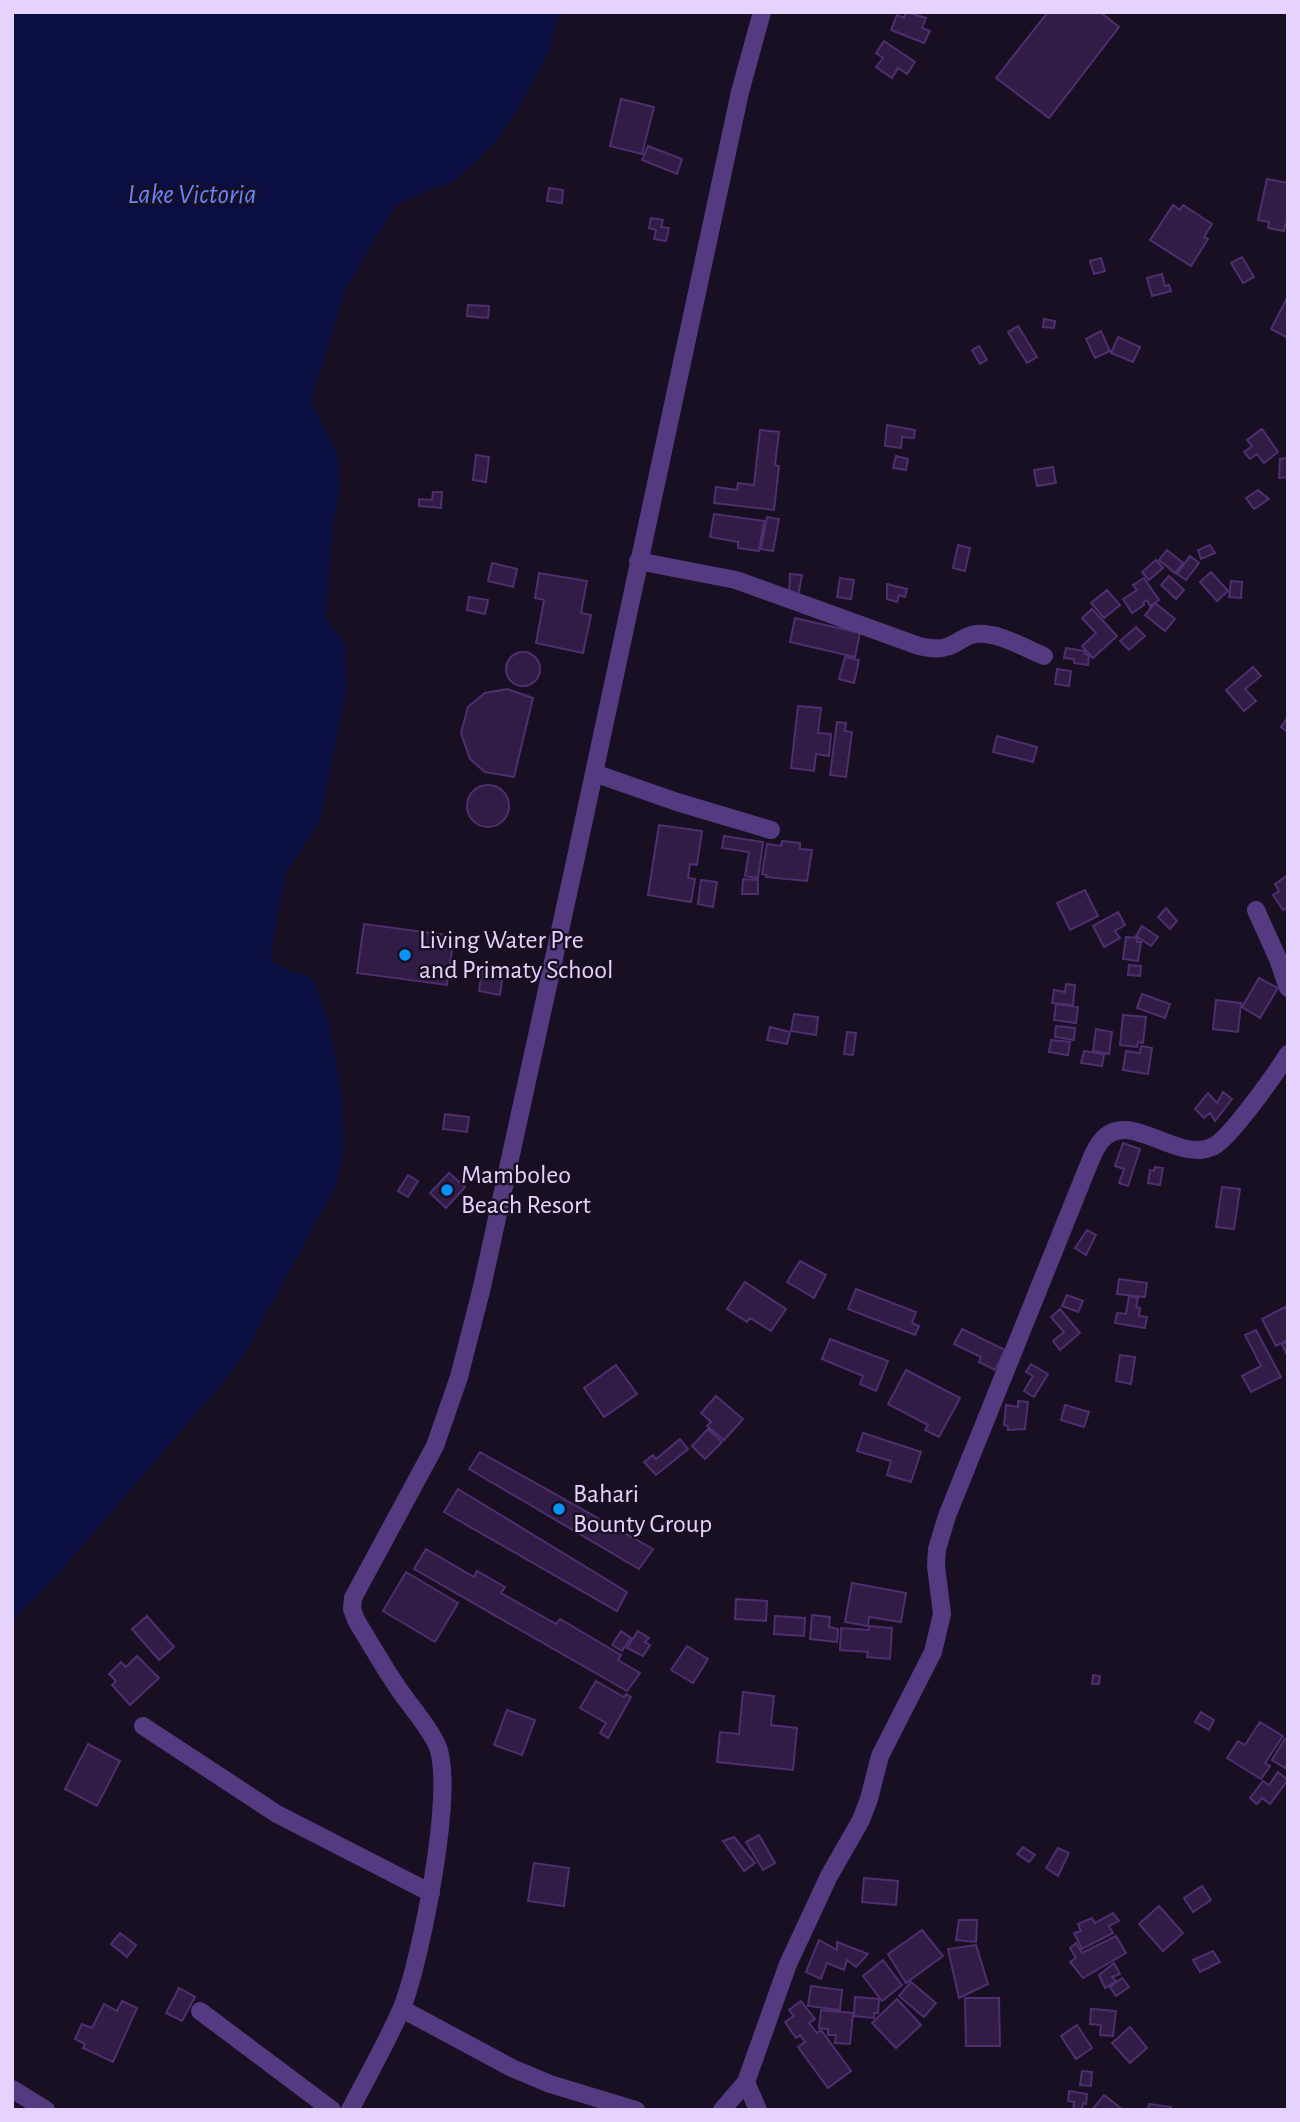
<svg xmlns="http://www.w3.org/2000/svg" width="1300" height="2122" font-family="'Alegreya Sans',sans-serif">
	<style>
		.water { fill: #0b0e40 }
		.building { fill: #301c44; stroke: #4f2e6f; stroke-width: 2 }
		.lines { fill: none; stroke-linecap: round; stroke-linejoin: round }
		.minor { stroke: #543b81; stroke-width: 18 }
		.poi-dot { fill: #0893f4; stroke: #190f23; stroke-width: 2.5 }
		.labels { text-anchor: middle; dominant-baseline: central; stroke-width: 5; stroke-linejoin: round; paint-order: stroke }
		.poi-label { font-size: 26px; fill: #e5d3fe; stroke: #190f23; text-anchor: start }
		.water-label { font-size: 28px; font-style: italic; fill: #6486fa; stroke: #190f23 }
	</style>
	<rect width="100%" height="100%" fill="#190f23"/>
	<path class="water" d="M12 12H561L556 24 550 49 521 104 495 143 455 181 432 189 395 206 346 288 311 401 338 456 340 486 333 526 326 618 345 645 347 688 320 821 286 873 271 952 272 962C284 971 300 971 313 979L329 1023 342 1096 344 1146 336 1186 242 1358 227 1378 57 1575 12 1622Z"/>
	<path class="building" d="M906 12 926 18 922 28 930 31 924 43 891 30 897 15 904 18Z
		M1048 12H1100L1119 27 1049 118 996 78Z
		M884 41 915 62 907 74 898 68 892 78 876 67 883 58 876 53Z
		M621 99 654 107 642 154 610 146Z
		M648 146 682 159 677 174 642 160Z
		M1267 179 1288 183V225L1285 224 1284 231 1268 228 1269 222 1258 220Z
		M549 188 563 190 562 203 547 201Z
		M1173 205 1180 210 1183 205 1212 224 1204 237 1208 239 1191 266 1150 240Z
		M651 218 663 220 661 227 669 228 666 241 654 239 656 230 649 228Z
		M1242 257 1254 277 1243 283 1231 263Z
		M1101 258 1105 271 1094 274 1090 261Z
		M1162 274 1165 286 1169 285 1171 291 1152 296 1147 278Z
		M1286 300 1288 301V338L1271 329Z
		M468 305 489 306 488 318 467 316Z
		M1044 319 1055 321 1054 328 1043 327Z
		M1018 326 1037 357 1027 363 1008 332Z
		M1101 331 1110 351 1095 358 1086 339Z
		M1118 337 1140 347 1133 362 1111 353Z
		M979 346 987 360 980 364 972 350Z
		M887 425 915 430 914 438 902 437 901 448 885 446Z
		M1262 429 1278 452 1264 463 1257 454 1250 459 1244 452 1252 446 1247 440Z
		M760 430 779 432 775 465 779 466 774 510 714 503 716 487 737 490 738 483 754 485Z
		M476 455 489 457 486 482 473 480Z
		M896 456 908 459 906 470 893 468Z
		M1288 458V477L1279 478 1280 459Z
		M1053 467 1056 483 1037 486 1034 470Z
		M1258 490 1269 499 1254 509 1246 498Z
		M433 492H442L441 508 419 506V499L432 500Z
		M714 514 764 521 759 551 738 548V542L710 537Z
		M767 517 779 519 773 551 761 549Z
		M958 545 970 548 965 571 953 568Z
		M1210 545 1215 553 1201 559 1198 550Z
		M1167 550 1183 563 1175 573 1159 560Z
		M1190 556 1199 563 1186 580 1177 574Z
		M1156 560 1163 568 1149 580 1142 572Z
		M492 563 517 569 513 587 488 581Z
		M1211 572 1228 591 1217 601 1200 582Z
		M539 573 587 581 581 613 591 615 583 653 536 643 544 600 535 598Z
		M790 574 802 575 798 596H789Z
		M1169 576 1184 590 1176 599 1161 585Z
		M840 578 854 580 851 599 837 597Z
		M1144 578 1159 600 1150 606 1147 600 1143 603 1144 605 1132 613 1123 599 1137 590 1133 585Z
		M1231 581 1242 582 1241 598 1229 597Z
		M887 584 907 589 905 597 899 595 897 602 887 599Z
		M1107 590 1120 605 1104 618 1091 603Z
		M469 597 488 600 485 614 467 610Z
		M1155 603 1175 619 1165 631 1145 615Z
		M1092 609 1117 636 1093 658 1082 646 1096 633 1082 618Z
		M795 618 860 633 855 657 790 642Z
		M1136 627 1145 636 1129 650 1120 641Z
		M1066 648 1085 651V654L1089 655 1088 665 1074 663V659L1064 658Z
		M506 669a17 17 0 1 1 34 0a17 17 0 1 1-34 0Z
		M845 657 859 660 854 683 839 679Z
		M1253 667 1261 676 1245 689 1256 701 1244 711 1226 690Z
		M1057 669 1071 671 1069 686 1055 684Z
		M507 689 533 698 514 777 485 772 470 759 461 733 468 707 485 693Z
		M798 706 821 708 818 733 831 734 829 756 816 754 814 771 791 768Z
		M1288 717V732L1281 727Z
		M837 722 846 723 845 731 852 732 846 777 830 775Z
		M997 736 1037 747 1033 762 993 752Z
		M467 806a21 21 0 1 1 42 0a21 21 0 1 1-42 0Z
		M659 825 702 831 697 865 690 864 688 878 695 879 691 902 648 895Z
		M724 836 763 842 758 878 745 876 749 852 722 848Z
		M782 841 800 843V849L812 850 807 881 766 877 767 875 762 874 767 844 781 846Z
		M1288 875V907L1283 910 1273 895 1279 891 1275 884Z
		M743 879 758 880V894H742Z
		M701 880 717 882 713 907 698 904Z
		M1085 890 1098 916 1070 930 1057 903Z
		M1166 908 1177 921 1170 929 1158 917Z
		M1118 912 1125 925 1115 931 1120 938 1104 947 1093 926Z
		M364 924 454 936 447 985 357 973Z
		M1142 926 1158 937 1151 946 1136 936Z
		M1126 937 1138 938 1137 942H1141L1138 961 1123 959Z
		M1129 965 1141 966 1140 976 1128 975Z
		M482 970 503 974 500 995 479 991Z
		M1259 978 1278 988 1260 1018 1242 1007Z
		M1066 984 1075 985 1073 1005 1052 1003 1054 990 1065 992Z
		M1142 994 1170 1004 1165 1018 1137 1008Z
		M1216 1000 1241 1003 1238 1032 1213 1029Z
		M1056 1004 1078 1007 1076 1023 1054 1020Z
		M794 1014 818 1017 816 1035 791 1031Z
		M1123 1015 1146 1017 1143 1043 1138 1042 1137 1047 1120 1045Z
		M1056 1026 1075 1028 1074 1040 1055 1037Z
		M770 1027 790 1032 787 1044 767 1040Z
		M1096 1029 1112 1032 1109 1054 1093 1051Z
		M847 1032 856 1033 853 1055 844 1054Z
		M1051 1040 1070 1042 1068 1055 1049 1052Z
		M1141 1046 1152 1048 1148 1074 1123 1070 1126 1051 1140 1053Z
		M1084 1051 1104 1054 1102 1066 1081 1063Z
		M1223 1092 1232 1099 1215 1121 1210 1113 1204 1118 1195 1109 1208 1093 1217 1103Z
		M445 1114 469 1117 467 1132 443 1129Z
		M1123 1143 1140 1149 1128 1186 1119 1183 1124 1169 1115 1166Z
		M1155 1167 1163 1168 1160 1185 1148 1183 1150 1170 1154 1171Z
		M449 1173 465 1187 446 1208 430 1193Z
		M408 1175 418 1181 408 1197 398 1191Z
		M1222 1187 1240 1189 1234 1229 1216 1227Z
		M1087 1230 1096 1235 1086 1255 1075 1248Z
		M800 1261 826 1275 814 1298 787 1282Z
		M1119 1279 1147 1283 1145 1297 1117 1294Z
		M745 1282 786 1309 771 1331 750 1318 747 1322 727 1309Z
		M856 1289 916 1312 912 1323 919 1326 915 1335 848 1309Z
		M1067 1295 1083 1301 1078 1312 1062 1306Z
		M1129 1296 1138 1298 1136 1307 1140 1308 1139 1316 1147 1317 1145 1328 1115 1323 1117 1313 1126 1314Z
		M1285 1307 1288 1312V1340L1276 1346 1262 1319Z
		M1060 1309 1080 1333 1060 1350 1053 1341 1064 1332 1051 1317Z
		M962 1329 1005 1350 995 1370 979 1362 981 1357 954 1344Z
		M1256 1330 1281 1377 1251 1392 1242 1376 1261 1366 1245 1335Z
		M830 1339 888 1361 876 1391 860 1384 863 1376 822 1359Z
		M1288 1342V1357L1282 1344Z
		M1120 1355 1135 1357 1131 1384 1116 1381Z
		M1031 1364 1048 1374 1034 1397 1024 1391 1033 1376 1026 1372Z
		M616 1365 637 1394 604 1417 584 1388Z
		M906 1370 960 1398 939 1437 925 1430 928 1425 888 1404Z
		M716 1396 743 1419 724 1440 707 1426 711 1422 701 1413Z
		M1018 1401 1028 1402 1025 1429 1008 1430V1426L1004 1425 1006 1405 1018 1407Z
		M1065 1405 1089 1412 1084 1427 1061 1420Z
		M708 1429 722 1442 705 1459 692 1446Z
		M863 1433 921 1452 911 1482 887 1475 891 1461 857 1451Z
		M680 1439 688 1449 656 1475 644 1462 653 1455 656 1459Z
		M480 1452 653 1549 639 1569 469 1469Z
		M458 1489 627 1592 617 1611 444 1512Z
		M426 1549 474 1577 477 1571 505 1587 501 1593 556 1624 560 1619 621 1655 618 1660 640 1673 627 1691 414 1569Z
		M406 1572 458 1603 435 1642 383 1611Z
		M852 1583 906 1593 901 1622 869 1617 868 1626 845 1622Z
		M736 1599 767 1601 766 1621 735 1619Z
		M812 1615 830 1617 829 1627 838 1629 837 1642 810 1639Z
		M147 1616 174 1647 159 1660 132 1629Z
		M775 1616 805 1618 804 1636 774 1634Z
		M869 1626 892 1628 890 1659 867 1657 868 1652 840 1650 841 1628 869 1630Z
		M621 1631 631 1638 622 1651 612 1645Z
		M638 1631 649 1638 645 1642 650 1645 643 1656 627 1648Z
		M687 1646 708 1659 693 1683 671 1670Z
		M137 1656 159 1678 130 1705 112 1685 116 1681 109 1674 121 1662 126 1667Z
		M1093 1675 1100 1676 1099 1684H1092Z
		M596 1681 624 1697 626 1694 631 1697 608 1738 600 1733 606 1723 580 1708Z
		M743 1692 774 1696 771 1725 797 1728 793 1770 717 1762 720 1732 739 1734Z
		M507 1710 535 1720 522 1755 494 1745Z
		M1201 1712 1214 1720 1209 1730 1195 1722Z
		M1260 1722 1283 1736 1265 1763 1270 1766 1261 1779 1227 1758 1238 1741 1245 1745Z
		M1285 1739 1288 1741V1763L1285 1768 1272 1760Z
		M88 1744 120 1761 97 1806 65 1789Z
		M1278 1772 1288 1780 1270 1804 1262 1798 1257 1804 1250 1798 1263 1781 1269 1785Z
		M759 1835 775 1863 763 1870 746 1842Z
		M734 1837 755 1863 744 1871 723 1841Z
		M1023 1847 1035 1855 1029 1862 1017 1854Z
		M1058 1848 1069 1853 1058 1876 1046 1868Z
		M534 1863 569 1868 564 1906 528 1901Z
		M864 1878 898 1881 896 1905 862 1902Z
		M1202 1886 1211 1900 1193 1912 1184 1898Z
		M1159 1906 1183 1933 1163 1951 1139 1924Z
		M1113 1913 1119 1921 1109 1926 1113 1933 1082 1949 1074 1933 1081 1931 1078 1924 1092 1918 1095 1923Z
		M959 1920H977L976 1942 956 1940Z
		M922 1930 943 1956 906 1983 888 1954Z
		M120 1933 136 1945 127 1957 111 1944Z
		M1116 1936 1126 1953 1083 1978 1070 1962 1076 1958 1070 1948 1076 1943 1082 1953Z
		M819 1940 837 1950V1942L868 1954 856 1967 847 1960 844 1970 827 1963 821 1979 806 1972Z
		M976 1945 988 1984 959 1998 948 1949Z
		M1213 1951 1220 1962 1200 1972 1193 1960Z
		M883 1960 902 1985 882 2001 863 1976Z
		M1114 1963 1120 1974 1112 1977 1116 1981 1105 1988 1099 1975Z
		M1122 1978 1129 1987 1116 1996 1110 1987Z
		M911 1982 936 2003 924 2017 899 1996Z
		M811 1986 842 1990 840 2010 808 2006Z
		M179 1988 195 1997 182 2021 166 2013Z
		M855 1997 879 1999 878 2013H874V2018L854 2016Z
		M965 1998H999L1000 2046H966Z
		M897 1999 921 2025 896 2048 872 2023Z
		M122 2001 137 2008 113 2062 83 2048 85 2044 75 2039 82 2024 92 2028 104 2004 117 2011Z
		M801 2001 815 2019 809 2023 817 2033 821 2030 851 2071 828 2088 798 2047 805 2042 800 2035 796 2038 785 2022 794 2016 789 2010Z
		M1091 2009 1116 2011 1113 2036 1100 2035 1101 2025 1090 2024Z
		M821 2010 853 2013 850 2044 835 2043 836 2035H828V2029L819 2028Z
		M1077 2025 1092 2048 1076 2059 1061 2036Z
		M1130 2027 1147 2048 1130 2063 1112 2043Z
		M1082 2071 1092 2072 1091 2086 1080 2085Z
		M1069 2091 1087 2094 1086 2104 1083 2103 1082 2110H1073L1074 2102 1068 2101Z
		M1104 2095 1123 2110 1093 2109Z
		M1149 2104 1171 2107V2110H1148Z"/>
	<g class="lines">
		<path class="minor" d="M638 561 736 580 919 646C928 648 937 650 946 647 957 645 964 635 976 634 999 632 1024 648 1044 656
			M594 773 677 802 771 830
			M1256 910 1278 959 1288 988
			M143 1726 277 1814 431 1893
			M402 2009 512 2068 550 2084 636 2110
			M200 2011 332 2110
			M746 2082 758 2110
			M12 2089 46 2110
			M350 2110C367 2077 386 2044 401 2010 420 1965 456 1787 437 1745 428 1725 410 1706 398 1688 383 1666 370 1643 356 1620L352 1609 353 1598 435 1446 459 1377 482 1287 573 871 740 92 762 12
			M722 2110 746 2082 788 1964 829 1876 861 1820 869 1799 880 1756 933 1652 942 1614 936 1566 937 1549 947 1516 1091 1159C1094 1153 1097 1145 1102 1140 1130 1108 1178 1165 1214 1146 1231 1137 1276 1073 1288 1054"/>
	</g>
	<g class="poi-dot">
		<circle cx="405" cy="955" r="7"/>
		<circle cx="447" cy="1190" r="7"/>
		<circle cx="559" cy="1509" r="7"/>
	</g>
	<g class="labels">
		<g class="poi-label">
			<text x="419" y="940">Living Water Pre<tspan x="419" dy="30">and Primaty School</tspan></text>
			<text x="461" y="1175">Mamboleo<tspan x="461" dy="30">Beach Resort</tspan></text>
			<text x="573" y="1494">Bahari<tspan x="573" dy="30">Bounty Group</tspan></text>
		</g>
		<g class="water-label">
			<text x="192" y="195">Lake Victoria</text>
		</g>
	</g>
	<rect width="1300" height="2122" fill="none" stroke="#e5d3fe" stroke-width="28"/>
</svg>
